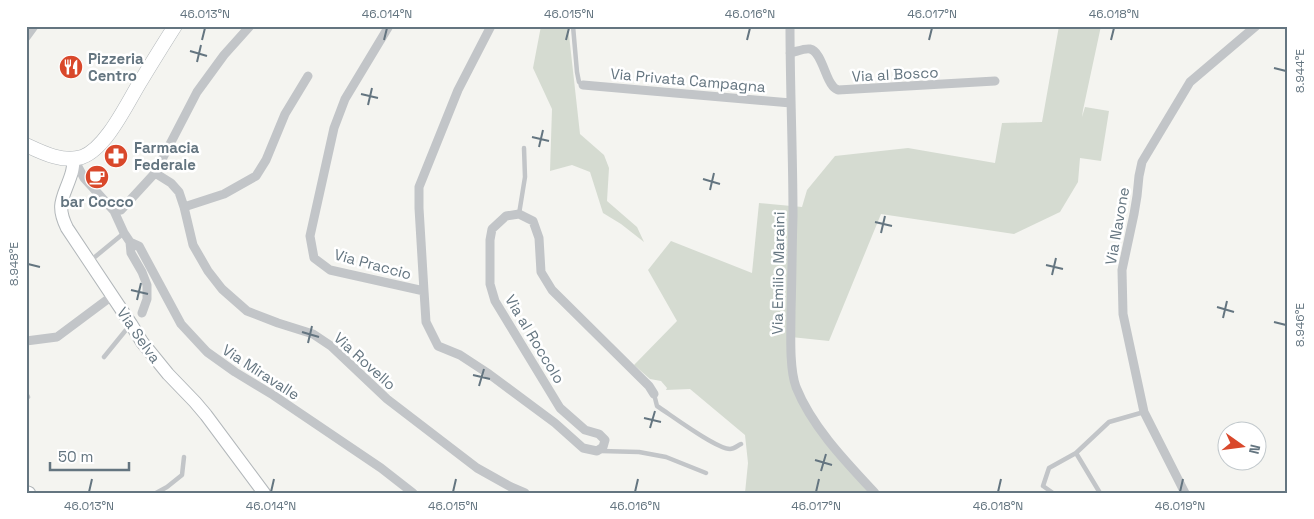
<svg xmlns="http://www.w3.org/2000/svg" width="1314" height="519" font-family="'Space Grotesk',sans-serif">
	<style>
		.green { fill: #d5dbd1 }
		.lines { fill: none; stroke-linecap: round; stroke-linejoin: round }
		.secondary-casing { stroke: #b2b7ba; stroke-width: 14 }
		.primary-casing { stroke: #b2b7ba; stroke-width: 15 }
		.lane { stroke: #c2c5c8; stroke-width: 4.5 }
		.street { stroke: #c2c5c8; stroke-width: 9 }
		.secondary { stroke: #fff; stroke-width: 12 }
		.primary { stroke: #fff; stroke-width: 14 }
		.ticks { fill: none; stroke: #647580; stroke-width: 2 }
		.labels { text-anchor: middle; dominant-baseline: central; stroke-width: 5; stroke-linejoin: round; paint-order: stroke }
		.poi-label { font-size: 15px; font-weight: bold; fill: #647580; stroke: #fff; text-anchor: start }
		.street-label { font-size: 15px; fill: #647580; stroke: #fff }
		.neatline { fill: none; stroke: #647580; stroke-width: 2 }
		.ticks-label { font-size: 12px; text-anchor: middle; fill: #647580 }
	</style>
	<rect width="100%" height="100%" fill="#f4f4f0"/>
	<path class="green" d="M541 26H568L580 134 604 155 609 168 607 201 637 227 644 242 621 224 603 213 590 172 572 165 550 171 552 109 533 68Z
		M1059 26H1101L1083 110 1082 117 1085 107 1109 111 1101 161 1080 158 1078 182 1060 212 1014 234 881 214 829 341 791 337 793 369 805 406 875 493H745L748 463 745 435 690 389 666 390 667 388 661 381 650 379 634 365 677 321 648 270 671 241 752 273 759 203 802 207 807 190 835 156 908 148 995 163 1002 123 1042 122Z"/>
	<g class="lines">
		<g class="secondary-casing">
			<path id="secondary" d="M74 159C73 164 73 170 71 175 64 197 55 204 67 228L131 324 142 342 168 374 195 402 206 415 264 493
				M26 492 29 493"/>
		</g>
		<g class="primary-casing">
			<path id="primary" d="M26 145C43 153 63 163 82 157 107 148 128 101 142 79 153 61 164 43 175 26"/>
		</g>
		<path class="lane" d="M573 26 577 72 579 82 583 85
			M519 214 525 177 524 148
			M90 261 124 233
			M104 357 130 325
			M26 393 28 397
			M654 394 657 406C671 415 716 449 730 449 734 449 737 446 741 444
			M601 451 639 452 666 457 706 473
			M156 493 167 487 182 475 184 457
			M1053 493 1043 486 1049 468 1076 453
			M1100 493 1076 453 1109 422 1144 412"/>
		<path class="street" d="M389 26 345 99 334 128 310 236 314 258 330 270 424 291 419 208V187L458 90 491 26
			M790 26C790 90 793 153 793 216 792 248 792 280 791 311 791 332 789 368 796 387 812 427 846 462 875 493
			M26 37 34 26
			M790 53C796 52 804 48 810 49 821 51 825 77 832 85 833 87 836 89 838 90L995 81
			M583 85 791 103
			M74 159 84 178 114 211 124 233 130 242 131 253 142 272 147 285V299L142 313
			M155 173 171 183 179 192 184 207 193 245 208 271 222 289 247 311 278 323 313 334 331 346 387 399 477 468 511 487 525 493
			M184 207 224 194 256 176 266 160 285 114 308 76
			M114 211 121 210 155 173 197 92 224 55 250 26
			M130 242 139 246 181 324 207 352 235 372 273 395 381 468 413 493
			M424 291 426 322 438 346 460 355 489 374 555 423 583 448 597 451 603 447 605 440 599 434 585 430 560 408 495 301 490 284V240L492 229 506 216 519 214 533 221 539 238 541 272 552 290 649 386 654 394
			M26 341 57 337 112 296
			M1185 493 1144 412 1123 314 1122 270 1134 214 1137 196 1139 176 1142 162 1190 82 1256 26"/>
		<use href="#secondary" class="secondary"/>
		<use href="#primary" class="primary"/>
	</g>
	<path class="ticks" d="M202 40 205 28M384 40 387 28M566 40 569 28M747 40 750 28M929 40 932 28M1111 40 1114 28M190 51 207 56M197 62 201 45M1274 68 1286 71M361 94 378 98M368 105 372 88M532 137 549 141M539 147 543 130M703 179 720 184M710 190 714 173M875 222 892 226M881 233 885 216M28 264 40 267M1046 265 1063 269M1052 275 1056 258M131 290 148 294M137 300 141 283M1217 307 1234 312M1223 318 1227 301M1274 322 1286 325M302 332 319 337M308 343 312 326M473 375 490 379M479 386 484 369M644 418 661 422M650 428 655 411M815 460 832 465M821 471 826 454M89 492 92 479M271 492 274 479M453 492 456 479M635 492 638 479M816 492 819 479M998 492 1001 479M1180 492 1183 479"/>
	<defs>
		<g id="restaurant-disc" transform="scale(1.25)"><circle r="9.5" fill="#d9482b" stroke="#fff"/><path d="M-5-6h1v4h1v-4h1v4h1v-4h1v5L-1.5 .5V6h-2V.5L-5-1ZM5-6V6H3V1.5H1.5Q1.5-4 5-6Z" fill="#fff"/></g>
		<g id="pharmacy-disc" transform="scale(1.25)"><circle r="9.5" fill="#d9482b" stroke="#fff"/><path d="M-2-6h4v4h4v4h-4v4h-4v-4h-4v-4h4Z" fill="#fff"/></g>
		<g id="cafe-disc" transform="scale(1.25)"><circle r="9.5" fill="#d9482b" stroke="#fff"/><path d="M-5.5-4.5H6V0H3Q3 3.5 0 3.5H-2.5Q-5.5 3.5-5.5 0ZM3-3.2v2h1.7v-2ZM-6 4.5H4V6H-6Z" fill="#fff"/></g>
	</defs>
	<g fill-rule="evenodd">
		<use href="#restaurant-disc" x="71" y="67"/>
		<use href="#pharmacy-disc" x="116" y="156"/>
		<use href="#cafe-disc" x="97" y="177"/>
	</g>
	<g class="labels">
		<g class="poi-label">
			<text x="88" y="58">Pizzeria<tspan x="88" dy="17">Centro</tspan></text>
			<text x="134" y="147">Farmacia<tspan x="134" dy="17">Federale</tspan></text>
			<text x="97" y="201" text-anchor="middle">bar Cocco</text>
		</g>
		<g class="street-label">
			<text transform="translate(895 74) rotate(-3)">Via al Bosco</text>
			<text transform="translate(688 80) rotate(5)">Via Privata Campagna</text>
			<text transform="translate(1117 226) rotate(-80)">Via Navone</text>
			<text transform="translate(373 264) rotate(15)">Via Praccio</text>
			<text transform="translate(778 273) rotate(-89)">Via Emilio Maraini</text>
			<text transform="translate(139 335) rotate(55)">Via Selva</text>
			<text transform="translate(535 339) rotate(59)">Via al Roccolo</text>
			<text transform="translate(365 361) rotate(42)">Via Rovello</text>
			<text transform="translate(261 372) rotate(33)">Via Miravalle</text>
		</g>
	</g>
	<rect width="1314" height="519" fill="none" stroke="#ffffff" stroke-width="55"/>
	<g transform="translate(1242 446) rotate(104)"><circle r="24" fill="#ffffff" stroke="#c1c8cc"/>
	<path d="M0-4L9 19L0 12L-9 19Z" fill="#d9482b"/>
	<text y="-8" font-size="14" font-weight="bold" text-anchor="middle" fill="#647580">N</text>
	</g>
	<path d="M50 462v8h79v-8" fill="none" stroke="#647580" stroke-width="2.5"/>
	<text x="58" y="462" font-size="15" fill="#647580" stroke="#ffffff" stroke-width="4" paint-order="stroke">50 m</text>
	<rect x="28" y="28" width="1258" height="464" class="neatline"/>
	<g class="ticks-label">
		<text x="205" y="18">46.013°N</text>
		<text x="387" y="18">46.014°N</text>
		<text x="569" y="18">46.015°N</text>
		<text x="750" y="18">46.016°N</text>
		<text x="932" y="18">46.017°N</text>
		<text x="1114" y="18">46.018°N</text>
		<text transform="translate(1300 71) rotate(-90)" y="4">8.944°E</text>
		<text transform="translate(14 264) rotate(-90)" y="4">8.948°E</text>
		<text transform="translate(1300 325) rotate(-90)" y="4">8.946°E</text>
		<text x="89" y="510">46.013°N</text>
		<text x="271" y="510">46.014°N</text>
		<text x="453" y="510">46.015°N</text>
		<text x="635" y="510">46.016°N</text>
		<text x="816" y="510">46.017°N</text>
		<text x="998" y="510">46.018°N</text>
		<text x="1180" y="510">46.019°N</text>
	</g>
</svg>
